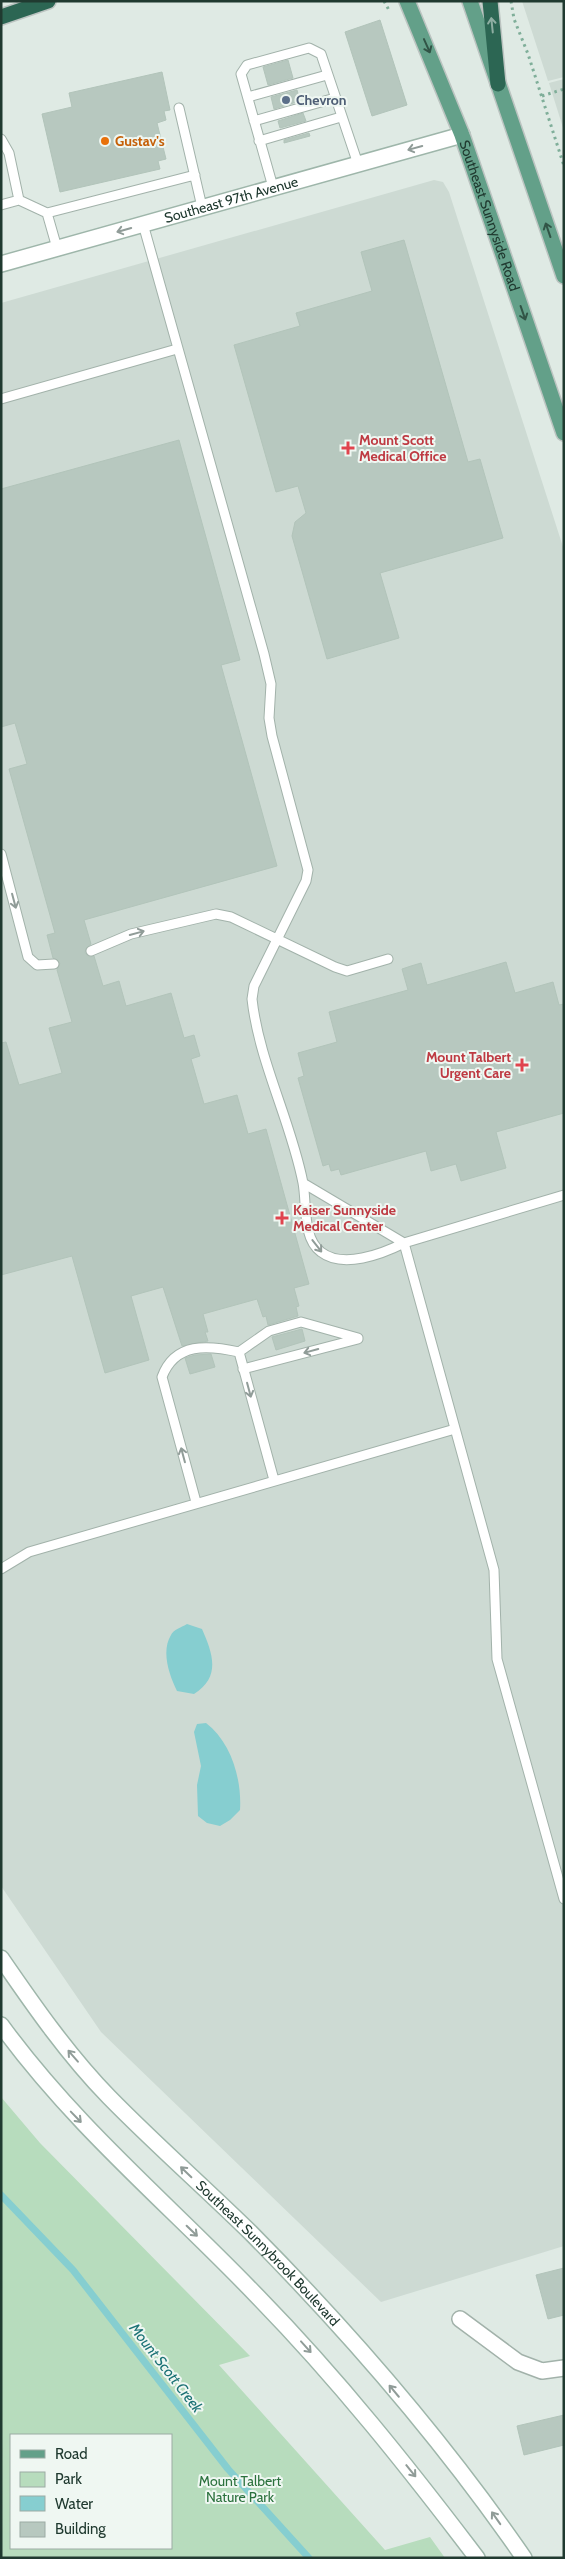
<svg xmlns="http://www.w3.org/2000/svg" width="565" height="2559" font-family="Cabin,sans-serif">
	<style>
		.built { fill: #cddad3 }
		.green { fill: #b7dcbd; fill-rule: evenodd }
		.water { fill: #86ced0 }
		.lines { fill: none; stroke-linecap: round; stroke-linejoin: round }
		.stream { stroke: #86ced0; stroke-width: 7 }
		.building { fill: #b7c8bf; stroke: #b2c4ba }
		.lane-casing { stroke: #a2b2aa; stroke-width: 11 }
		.street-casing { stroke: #a2b2aa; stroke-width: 18 }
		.secondary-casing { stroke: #9eb6aa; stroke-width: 18 }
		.primary-casing { stroke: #bcc4c1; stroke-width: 18 }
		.highway-casing { stroke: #bcc4c1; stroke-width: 18 }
		.path { stroke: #7fae99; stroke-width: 3; stroke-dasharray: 2.5 4; stroke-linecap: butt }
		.lane { stroke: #fff; stroke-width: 9 }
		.street { stroke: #fff; stroke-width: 15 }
		.secondary { stroke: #fff; stroke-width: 15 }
		.primary { stroke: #63a089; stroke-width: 15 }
		.highway { stroke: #2c6653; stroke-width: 15 }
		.oneway { stroke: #8eaea2 }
		.oneway2 { stroke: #315446 }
		.oneway3 { stroke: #909c98 }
		.service-dot { fill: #5c6f8a; stroke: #eff7f2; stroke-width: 2 }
		.food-dot { fill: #e8710a; stroke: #eff7f2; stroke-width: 2 }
		.health-dot { fill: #e0444e; stroke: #eff7f2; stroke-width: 2 }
		.labels { text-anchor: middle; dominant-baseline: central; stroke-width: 4; stroke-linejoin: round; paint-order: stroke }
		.service-label { font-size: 14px; font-weight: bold; fill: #4e5e75; stroke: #eff7f2; text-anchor: start }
		.food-label { font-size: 14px; font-weight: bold; fill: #c56008; stroke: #eff7f2; text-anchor: start }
		.street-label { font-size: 14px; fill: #203a30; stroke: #eff7f2 }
		.health-label { font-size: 14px; font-weight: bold; fill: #be3a42; stroke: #eff7f2; text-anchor: start }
		.park-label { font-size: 14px; fill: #2b713d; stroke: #eff7f2 }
		.water-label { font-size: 15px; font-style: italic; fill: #1b7275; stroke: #eff7f2 }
	</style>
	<rect width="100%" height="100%" fill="#dfeae4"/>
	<path class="built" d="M522 1H564V77L548 81Z
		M564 79V131L549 83Z
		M434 180 443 182 449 192 564 550V2246L381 2302 101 2032 1 1886V303Z"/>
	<path class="green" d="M1 2097 40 2143 250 2356 219 2365 385 2550 430 2537 445 2558H1ZM11 2435H171V2548H11Z"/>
	<path class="water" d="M187 1624 202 1629C213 1654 221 1677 194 1694L177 1691C169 1675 161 1651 171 1635 173 1630 182 1627 187 1624Z
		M206 1723C231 1742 242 1779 240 1810L230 1820 220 1826 207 1823 198 1816 197 1785 201 1766 194 1732 197 1724Z"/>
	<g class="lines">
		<path class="stream" d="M1 2195 73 2270 228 2469 309 2558"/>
	</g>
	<path class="building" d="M380 20 407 105 372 116 345 32Z
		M288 60 293 78 268 85 263 67Z
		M162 72 170 110 164 111 166 120 157 123 166 159 158 161 160 169 60 192 42 114 72 107 69 93Z
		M297 90 300 101 274 109 271 97Z
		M303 113 306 121 280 128 278 121Z
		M309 133 310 136 284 143V140Z
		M404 240 468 462 480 459 503 538 380 573 399 638 327 659 292 536 295 522 306 513 298 486 276 492 234 345 300 326 296 313 372 291 361 252Z
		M179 440 240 660 221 665 277 866 84 920 91 944 86 948 85 953 90 957 94 956 103 986 119 981 126 1006 171 993 184 1038 194 1035 200 1056 191 1059 204 1104 237 1095 248 1134 266 1129 309 1284 294 1288 299 1306 296 1307 298 1316 268 1325 266 1316 263 1317 257 1299 203 1314 208 1332H205L208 1341 182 1346 163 1287 131 1296 149 1360 105 1373 72 1256 1 1275V1043L6 1042 19 1085 62 1073 49 1028 72 1022 57 970 60 963 53 958 47 935 55 933 9 769 27 764 15 723 1 727V489Z
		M506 962 515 993 553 982 559 1005 564 1004V1113L496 1132 506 1168 461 1181 456 1164 431 1171 426 1151 341 1175 339 1169 331 1171 329 1164 323 1166 298 1078 304 1076 298 1053 337 1042 329 1012 408 990 402 969 411 966 421 963 427 985Z
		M302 1329 305 1341 276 1350 272 1337Z
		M211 1354 215 1367 190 1374 185 1358 195 1355Z
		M564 2268V2315L548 2319 536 2275Z
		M564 2415V2445L524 2455 517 2426Z"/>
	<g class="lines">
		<g class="lane-casing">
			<path id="lane" d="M248 97 327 75
				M179 108 202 207
				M254 121 335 98
				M1 139 9 153 19 200
				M259 141 341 117
				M273 187 241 74 247 65 309 48 321 54 358 164
				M1 205 19 200 47 213 57 248
				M47 213 195 175
				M143 224 264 654 271 684 269 718 272 736 308 870 306 881 254 986 252 999C259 1062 291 1121 303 1183 307 1204 302 1238 321 1252 343 1269 382 1254 404 1243L564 1195
				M1 399 177 349
				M1 854 28 957 37 965 54 964
				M91 951 131 934 216 914 231 917 335 967 347 971 388 959
				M303 1183 404 1243 494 1570 497 1659 564 1899
				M239 1352 274 1480
				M243 1369 358 1339
				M196 1502 162 1377C175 1342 208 1345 239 1352L269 1331 301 1322 358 1338
				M1 1569 29 1552 455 1429"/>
		</g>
		<g class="street-casing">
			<path id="street" d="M460 2319 518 2362 542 2371 564 2368"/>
		</g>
		<g class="secondary-casing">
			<g id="secondary">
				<path id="s1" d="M1 264 462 135"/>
				<path id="s2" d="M1 1958C34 2006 68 2055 109 2097 155 2144 204 2187 251 2233 350 2333 444 2442 524 2558"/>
				<path d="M1 2025C77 2129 170 2205 258 2297 338 2379 408 2467 477 2558"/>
			</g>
		</g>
		<g class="primary-casing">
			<g id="primary">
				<path id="s3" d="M407 1 462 135 564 433"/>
				<path d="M470 1 564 276"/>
			</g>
		</g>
		<g class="highway-casing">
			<path id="highway" d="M490 1 498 84
				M1 17 48 1"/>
		</g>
		<path class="path" d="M384 1 390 12
			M511 1 514 19 528 54 564 166
			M542 96 564 89"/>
		<use href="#lane" class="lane"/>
		<use href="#street" class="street"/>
		<use href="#secondary" class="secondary"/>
		<use href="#primary" class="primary"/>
		<use href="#highway" class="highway"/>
	</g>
	<defs><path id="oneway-shaft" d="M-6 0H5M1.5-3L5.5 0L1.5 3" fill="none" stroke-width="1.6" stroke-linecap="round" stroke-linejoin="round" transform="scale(1.25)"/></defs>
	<use class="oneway" href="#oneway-shaft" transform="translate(492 25) rotate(-96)"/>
	<g class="oneway2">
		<use href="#oneway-shaft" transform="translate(427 46) rotate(66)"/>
		<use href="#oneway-shaft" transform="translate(548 230) rotate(-109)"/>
		<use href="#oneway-shaft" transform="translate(523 313) rotate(71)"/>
	</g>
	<g class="oneway3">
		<use href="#oneway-shaft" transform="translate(415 148) rotate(165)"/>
		<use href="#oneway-shaft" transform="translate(124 230) rotate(164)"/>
		<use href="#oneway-shaft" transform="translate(14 901) rotate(75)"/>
		<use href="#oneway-shaft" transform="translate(137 933) rotate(-15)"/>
		<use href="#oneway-shaft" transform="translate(317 1246) rotate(52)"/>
		<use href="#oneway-shaft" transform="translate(311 1351) rotate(165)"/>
		<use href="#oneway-shaft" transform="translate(249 1390) rotate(75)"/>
		<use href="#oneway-shaft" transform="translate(183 1455) rotate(-105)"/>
		<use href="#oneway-shaft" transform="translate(73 2056) rotate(-131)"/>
		<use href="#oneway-shaft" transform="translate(76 2117) rotate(46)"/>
		<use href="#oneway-shaft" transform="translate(186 2172) rotate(-136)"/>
		<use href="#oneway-shaft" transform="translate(192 2231) rotate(44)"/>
		<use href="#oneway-shaft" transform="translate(306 2347) rotate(48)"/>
		<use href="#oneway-shaft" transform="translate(394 2391) rotate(-130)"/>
		<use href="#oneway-shaft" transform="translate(411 2471) rotate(51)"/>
		<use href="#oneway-shaft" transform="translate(496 2518) rotate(-125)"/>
	</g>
	<circle class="service-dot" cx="286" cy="100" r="5"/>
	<circle class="food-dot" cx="105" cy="141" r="5"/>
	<g class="health-dot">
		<path d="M345.5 440.5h5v5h5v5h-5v5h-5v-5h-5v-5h5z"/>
		<path d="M519.5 1057.5h5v5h5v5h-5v5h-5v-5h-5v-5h5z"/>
		<path d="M279.5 1210.5h5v5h5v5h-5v5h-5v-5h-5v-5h5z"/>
	</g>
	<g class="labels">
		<g class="service-label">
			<text x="296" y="100">Chevron</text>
		</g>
		<g class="food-label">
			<text x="115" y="141">Gustav's</text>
		</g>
		<g class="street-label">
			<text stroke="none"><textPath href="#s1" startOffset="239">Southeast 97th Avenue</textPath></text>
			<text stroke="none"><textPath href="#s3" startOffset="230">Southeast Sunnyside Road</textPath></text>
			<text stroke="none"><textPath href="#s2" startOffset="399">Southeast Sunnybrook Boulevard</textPath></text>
		</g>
		<g class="health-label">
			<text x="359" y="440">Mount Scott<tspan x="359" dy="16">Medical Office</tspan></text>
			<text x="511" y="1057" text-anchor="end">Mount Talbert<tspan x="511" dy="16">Urgent Care</tspan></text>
			<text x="293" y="1210">Kaiser Sunnyside<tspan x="293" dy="16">Medical Center</tspan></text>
		</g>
		<g class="park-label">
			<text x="240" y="2481">Mount Talbert<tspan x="240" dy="16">Nature Park</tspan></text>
		</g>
		<g class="water-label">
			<text transform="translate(166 2368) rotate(52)">Mount Scott Creek</text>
		</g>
	</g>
	<rect width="565" height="2559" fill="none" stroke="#203a30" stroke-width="5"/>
	<rect x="10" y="2434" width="162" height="115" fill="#eff7f2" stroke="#9caba4"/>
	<rect x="20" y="2450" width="25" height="8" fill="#63a089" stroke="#9caba4"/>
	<text x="55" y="2459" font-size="15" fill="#203a30">Road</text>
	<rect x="20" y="2472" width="25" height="15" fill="#b7dcbd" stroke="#9caba4"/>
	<text x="55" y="2484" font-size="15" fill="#203a30">Park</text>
	<rect x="20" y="2496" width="25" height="15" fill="#86ced0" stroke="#9caba4"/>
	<text x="55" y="2509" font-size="15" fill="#203a30">Water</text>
	<rect x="20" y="2522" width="25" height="15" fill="#b7c8bf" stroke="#9caba4"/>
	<text x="55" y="2534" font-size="15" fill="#203a30">Building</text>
</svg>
